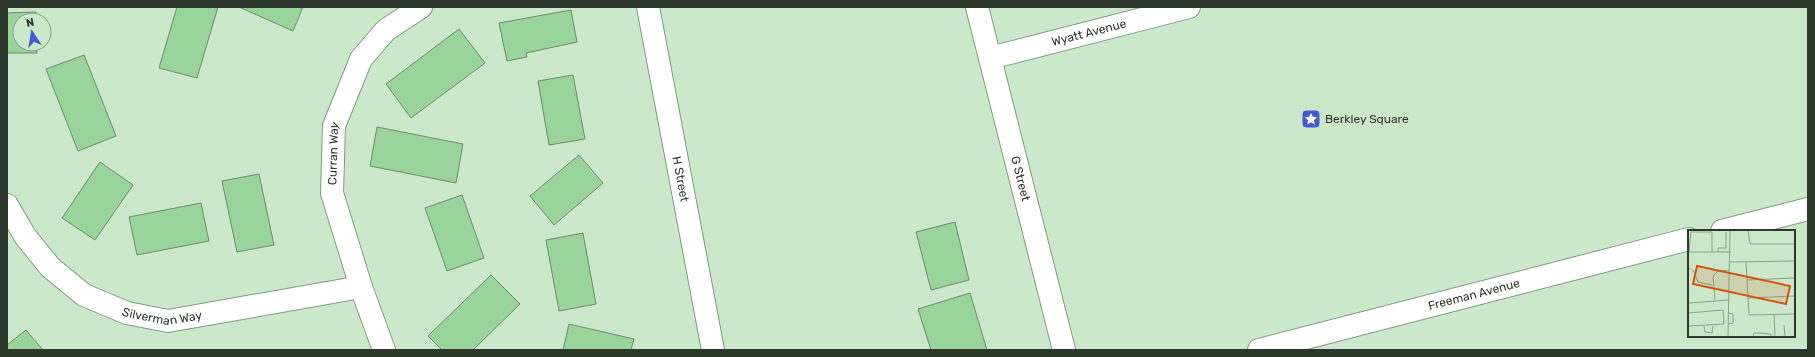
<svg xmlns="http://www.w3.org/2000/svg" width="1815" height="357" font-family="Rubik,sans-serif">
	<style>
		.building { fill: #99d49a; stroke: #718b71 }
		.lines { fill: none; stroke-linecap: round; stroke-linejoin: round }
		.street-casing { stroke: #819c81; stroke-width: 24 }
		.secondary-casing { stroke: #819c81; stroke-width: 24 }
		.street { stroke: #fff; stroke-width: 22 }
		.secondary { stroke: #fff; stroke-width: 22 }
		.labels { text-anchor: middle; dominant-baseline: central; stroke-width: 4; stroke-linejoin: round; paint-order: stroke }
		.street-label { font-size: 12px; fill: #2d382d; stroke: #cbe8cb }
		.poi-label { font-size: 12px; fill: #2d382d; stroke: #cbe8cb; text-anchor: start }
		.inset-road { fill: none; stroke: #8ca28c; stroke-width: 1 }
		.view { fill: #d5560f; fill-opacity: 0.15; stroke: #d5560f; stroke-width: 2 }
		.inset-edge { fill: none; stroke: #2d382d; stroke-width: 2 }
	</style>
	<rect width="100%" height="100%" fill="#cbe8cb"/>
	<path class="building" d="M177 7H218L197 78 159 68Z
		M239 7H303L293 31Z
		M571 10 577 42 526 53 527 57 507 61 499 23Z
		M36 12V20H20V44H36L37 53H7V13Z
		M459 29 485 63 411 118 386 84Z
		M84 55 116 136 78 151 46 69Z
		M573 75 585 139 549 145 538 81Z
		M377 127 463 144 456 183 370 166Z
		M579 155 603 183 554 225 530 196Z
		M100 162 133 185 95 240 62 218Z
		M259 174 274 245 237 252 222 181Z
		M462 195 484 258 447 271 425 208Z
		M201 203 209 241 137 255 129 217Z
		M955 222 969 280 931 290 916 232Z
		M583 233 596 304 559 311 546 240Z
		M491 275 520 304 473 350H442L428 336Z
		M970 293 987 350H931L918 309Z
		M569 324 634 339 631 350H563Z
		M26 330 43 350H7V345Z"/>
	<g class="lines">
		<g class="street-casing">
			<g id="street">
				<path id="s1" d="M977 7 1064 350"/>
				<path id="s2" d="M990 58 1189 7"/>
				<path id="s3" d="M7 205 25 236 50 267 84 295 127 313 168 321 361 287"/>
				<path d="M1722 231 1808 209"/>
				<path id="s4" d="M384 350 361 287 332 193 334 126 361 59 386 30 421 7"/>
				<path id="s5" d="M1259 350 1689 239"/>
			</g>
		</g>
		<g class="secondary-casing">
			<g id="secondary">
				<path id="s6" d="M648 7 713 350"/>
			</g>
		</g>
		<use href="#street" class="street"/>
		<use href="#secondary" class="secondary"/>
	</g>
	<defs>
		<g id="sight-square" transform="scale(1)"><rect x="-9" y="-9" width="18" height="18" rx="4" fill="#465bcf" stroke="#cbe8cb"/><path d="M0-6L1.8-2.2L6-1.7L2.9 1.2L3.7 5.4L0 3.3L-3.7 5.4L-2.9 1.2L-6-1.7L-1.8-2.2Z" fill="#fff"/></g>
	</defs>
	<g fill-rule="evenodd">
		<use href="#sight-square" x="1311" y="119"/>
	</g>
	<g class="labels">
		<g class="street-label">
			<text stroke="none"><textPath href="#s2" startOffset="102">Wyatt Avenue</textPath></text>
			<text stroke="none"><textPath href="#s4" startOffset="205">Curran Way</textPath></text>
			<text stroke="none"><textPath href="#s6" startOffset="175">H Street</textPath></text>
			<text stroke="none"><textPath href="#s1" startOffset="177">G Street</textPath></text>
			<text stroke="none"><textPath href="#s5" startOffset="222">Freeman Avenue</textPath></text>
			<text stroke="none"><textPath href="#s3" startOffset="202">Silverman Way</textPath></text>
		</g>
		<g class="poi-label">
			<text x="1325" y="119">Berkley Square</text>
		</g>
	</g>
	<g transform="translate(1688 230)">
		<rect width="107" height="107" fill="#cbe8cb"/>
		<path class="inset-road" d="M60 0 62 14H107M1 22 3 2H24V22M1 22H43M30 22V18H38V2M58 31 61 85 107 84M42 32 107 31M0 37 6 42 10 52 24 55M59 50 107 48M60 68 107 66M27 70 25 46 30 41 42 40M0 73 41 70M0 83 35 80 36 94 0 96M86 85 87 107M41 94 45 93V84L41 83M96 95 97 107M16 96 17 102 24 103 25 96M23 107H39M40 107 42 0M52 107H83M65 107 66 103H71L83 104V107M86 107H107"/>
		<path class="view" d="M9 36 102 56 98 74 5 54Z"/>
		<rect width="107" height="107" class="inset-edge"/>
	</g>
	<rect width="1815" height="357" fill="none" stroke="#2d382d" stroke-width="16"/>
	<g transform="translate(32 32) rotate(348)"><circle r="19" fill="#cbe8cb" stroke="#8ca28c"/>
	<path d="M0-3L7 15L0 10L-7 15Z" fill="#465bcf"/>
	<text y="-6" font-size="11" font-weight="bold" text-anchor="middle" fill="#2d382d">N</text>
	</g>
</svg>
